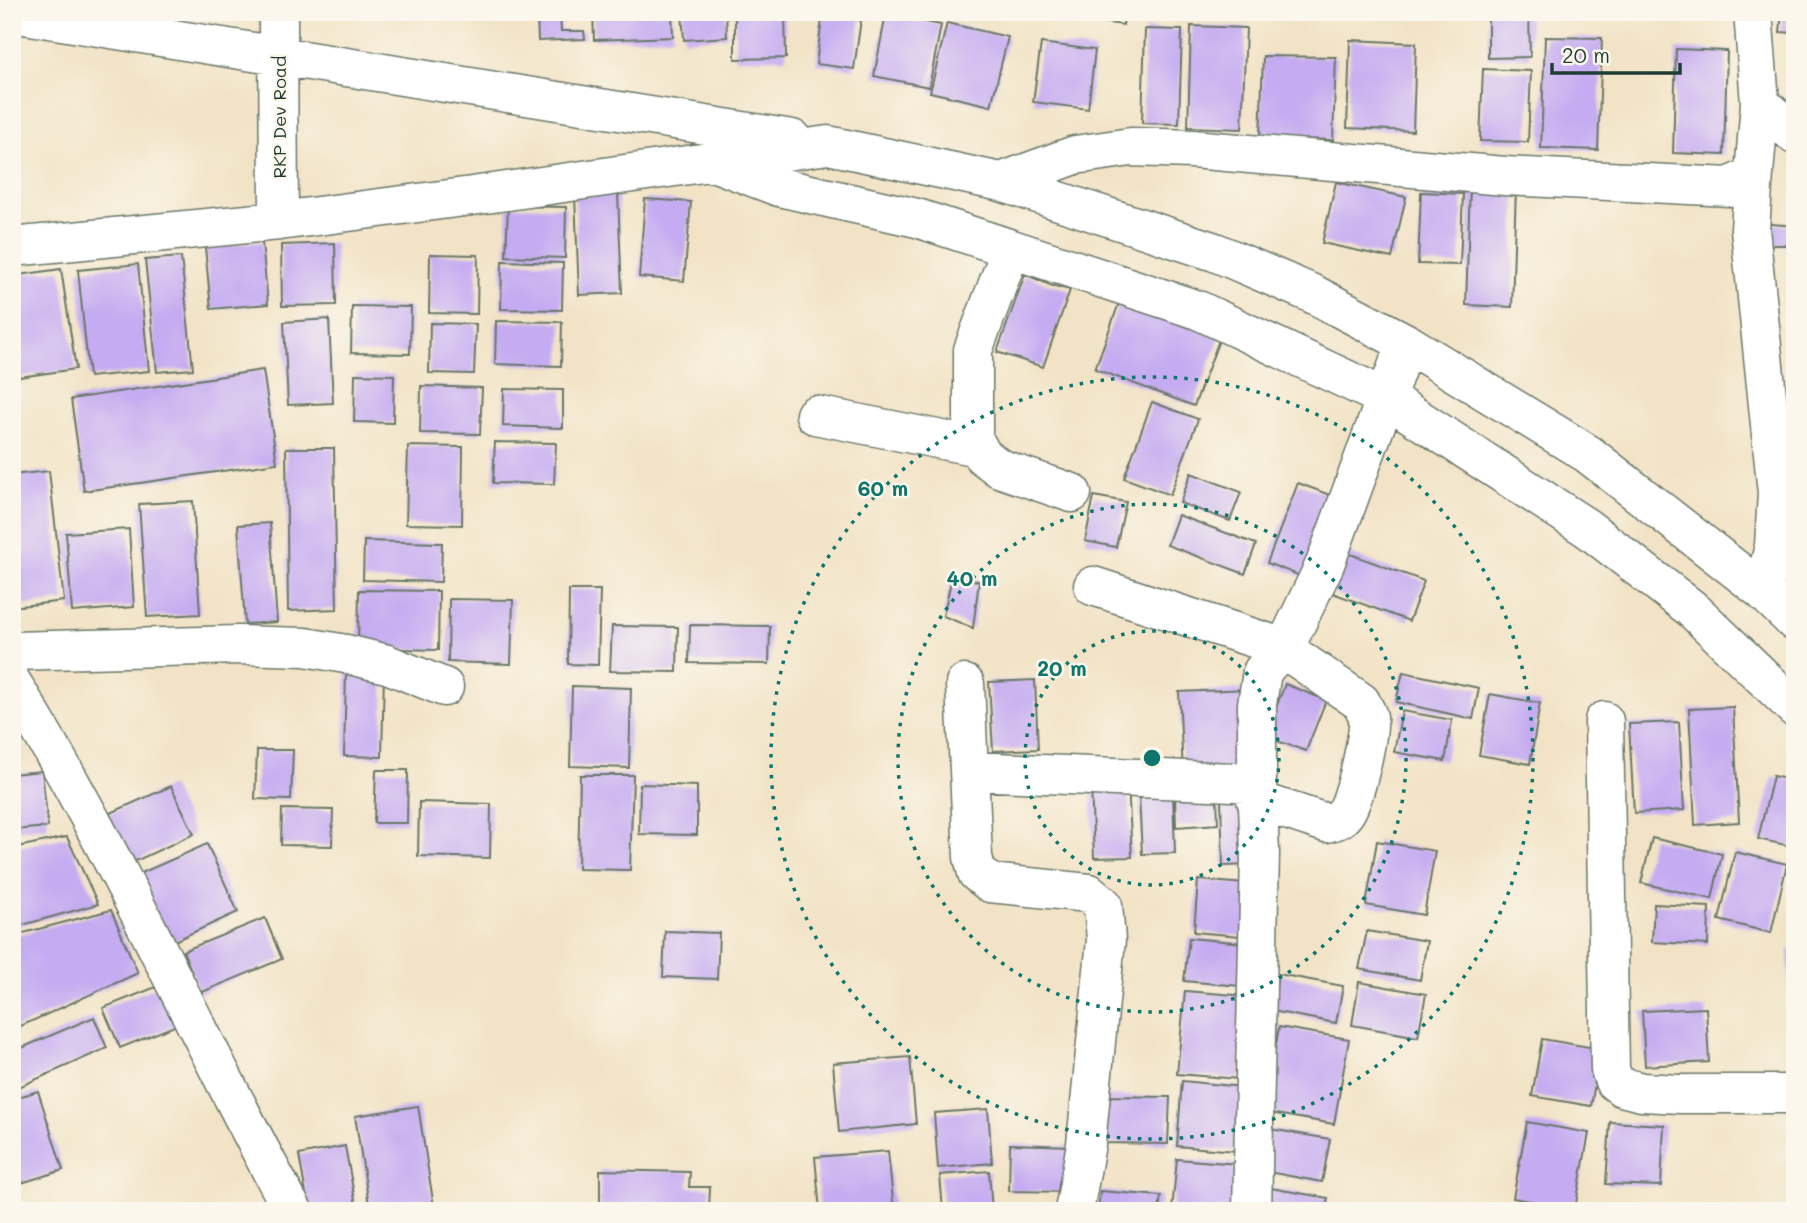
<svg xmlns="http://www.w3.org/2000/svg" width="1807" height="1223" font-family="Mali,sans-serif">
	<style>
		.building { fill: #c5abf1 }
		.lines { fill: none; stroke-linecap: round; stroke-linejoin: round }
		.minor-casing { stroke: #697767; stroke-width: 41 }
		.minor { stroke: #fff; stroke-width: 38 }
		.ring { fill: none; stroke: #0f766e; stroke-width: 3.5; stroke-dasharray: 3.5 7 }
		.labels { text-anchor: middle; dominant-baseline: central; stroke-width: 5; stroke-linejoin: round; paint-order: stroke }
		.street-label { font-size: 18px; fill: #1f3d34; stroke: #fbf7ec }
		.centre { fill: #0f766e; stroke: #fbf7ec; stroke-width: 3.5 }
		.ring-label { font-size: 21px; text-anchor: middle; font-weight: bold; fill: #0f766e; stroke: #fbf7ec; stroke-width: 5; stroke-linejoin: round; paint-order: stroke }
	</style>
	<rect width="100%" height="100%" fill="#fbf7ec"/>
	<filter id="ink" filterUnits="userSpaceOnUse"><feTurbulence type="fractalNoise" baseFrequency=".0143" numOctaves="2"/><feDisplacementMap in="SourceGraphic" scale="14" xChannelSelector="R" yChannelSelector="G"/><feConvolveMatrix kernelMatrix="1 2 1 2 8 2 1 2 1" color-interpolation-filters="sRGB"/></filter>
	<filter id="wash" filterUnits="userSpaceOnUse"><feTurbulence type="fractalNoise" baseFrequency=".00686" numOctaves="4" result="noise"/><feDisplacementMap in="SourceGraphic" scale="28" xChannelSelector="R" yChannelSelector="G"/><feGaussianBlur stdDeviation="1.57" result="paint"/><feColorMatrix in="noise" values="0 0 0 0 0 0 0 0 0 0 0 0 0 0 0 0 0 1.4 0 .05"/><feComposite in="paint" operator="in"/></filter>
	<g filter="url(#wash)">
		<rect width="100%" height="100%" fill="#f2e3c6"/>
		<g id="blocks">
			<path class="building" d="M537 12H579V14L560 15 561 31H584L585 39 538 41Z
				M593 12H672L673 37 594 40Z
				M682 12H726L727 37 684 40Z
				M735 12H785L786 58 735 59Z
				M823 12H862L854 69 816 64Z
				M1026 12H1066L1065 17 1026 14Z
				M1078 12H1125L1123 25 1077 19Z
				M1488 12H1529L1530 57 1488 58Z
				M1782 12H1795V33L1780 32Z
				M886 14 941 25 929 87 874 76Z
				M947 23 1008 37 991 106 930 92Z
				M1191 26 1246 28 1242 129 1188 127Z
				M1145 29 1182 30 1179 124 1142 123Z
				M1545 37 1602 38 1598 150 1541 148Z
				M1350 40 1416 43 1413 131 1347 128Z
				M1041 43 1095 50 1088 109 1033 102Z
				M1676 49 1727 51 1724 155 1673 153Z
				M1263 56 1336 57 1333 140 1260 138Z
				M1483 69 1531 71 1528 142 1480 141Z
				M1336 182 1406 197 1392 258 1322 243Z
				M1470 186 1516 188 1512 307 1466 305Z
				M1421 192 1463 194 1460 265 1418 264Z
				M618 194 622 293 579 295 575 196Z
				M645 199 691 202 684 281 639 277Z
				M508 206 566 207 565 258 506 256Z
				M1761 223 1795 226V245H1767Z
				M262 242 268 304 211 309 205 247Z
				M335 243 336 305 282 306 281 245Z
				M430 254 478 255 477 314 429 313Z
				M181 257 193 369 157 372 145 260Z
				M502 261 563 263 562 310 501 309Z
				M138 264 149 371 89 377 78 270Z
				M61 269 76 369 19 377 12 330V276Z
				M1025 274 1050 285 1070 290 1043 367 997 352Z
				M1122 295 1222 332 1194 406 1095 369Z
				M352 306 411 307 410 354 351 353Z
				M329 319 333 403 288 405 284 322Z
				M496 321 562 322 561 366 495 364Z
				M430 323 476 324 474 374 429 373Z
				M263 370 277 463 84 491 71 399Z
				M355 374 394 375 393 423 354 422Z
				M421 386 482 388 480 434 420 433Z
				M504 389 563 390V428L503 426Z
				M1152 402 1198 419 1170 495 1124 478Z
				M495 442 556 443 554 484 493 483Z
				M408 446 463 447 462 525 406 524Z
				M286 448H334L337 609 288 611Z
				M49 471 64 601 12 607V475Z
				M1191 473 1241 492 1230 521 1180 503Z
				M1298 483 1338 498 1308 579 1267 563Z
				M1094 496 1126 502 1116 547 1085 541Z
				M193 501 200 614 147 617 139 504Z
				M1178 515 1256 544 1245 574 1167 545Z
				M270 523 277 622 245 624 238 525Z
				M129 529 134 607 72 612 66 533Z
				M364 541 442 543 441 582 363 580Z
				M1342 551 1424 581 1409 621 1327 591Z
				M952 577 979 581 973 628 943 616Z
				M359 590 439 591 438 650 358 648Z
				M569 590H600L598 665 568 664Z
				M449 599 513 600 511 664 448 662Z
				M690 625 770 626 769 664 689 663Z
				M612 626 678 627 677 672 610 671Z
				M346 672 384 673 382 757 344 756Z
				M1403 672 1479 688 1473 719 1396 702Z
				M1035 680 1038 749 993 751 989 682Z
				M1285 684 1326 700 1306 751 1265 737Z
				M572 686 631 688 629 768 570 766Z
				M1249 689 1252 769 1183 773 1179 692Z
				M1490 694 1540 703 1530 764 1479 755Z
				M1733 707 1739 822 1695 825 1689 709Z
				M1402 711 1452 720 1445 761 1394 752Z
				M1679 722 1684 810 1634 813 1629 724Z
				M257 750H293L291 800 255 799Z
				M376 770H408L407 823H374Z
				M42 771 48 827 12 830V774Z
				M580 775H633L630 870 578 869Z
				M1773 776 1795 781V847L1758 839Z
				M1128 783 1132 857 1094 858 1091 785Z
				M640 784 697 786V835L639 834Z
				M171 786 194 834 127 865 104 816Z
				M1173 795 1175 853 1142 854 1139 797Z
				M1217 795 1218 824 1176 827 1175 796Z
				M1248 799 1251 865 1223 866 1221 800Z
				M419 802 491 804 490 858 418 856Z
				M282 809 333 810 332 846 281 845Z
				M67 837 98 904 12 928V848Z
				M1652 838 1722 854 1712 899 1641 883Z
				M1377 841 1435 851 1424 915 1366 905Z
				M207 844 238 912 170 943 139 874Z
				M1735 852 1787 864 1771 933 1719 920Z
				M1198 880 1257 885 1252 937 1194 932Z
				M1654 904 1709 907 1708 945 1652 942Z
				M111 910 138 973 12 1030V936Z
				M265 918 282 959 200 993 183 951Z
				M665 931 719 933 717 979 663 977Z
				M1367 931 1427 941 1420 980 1359 969Z
				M1189 938 1256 944 1252 987 1184 981Z
				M1795 948V1040H1793L1788 949Z
				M1278 974 1343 986 1336 1023 1272 1011Z
				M1359 982 1426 994 1418 1037 1352 1025Z
				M161 985 177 1025 120 1048 103 1008Z
				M1185 991 1247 996 1239 1079 1177 1074Z
				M1706 1008 1709 1062 1645 1066 1642 1011Z
				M94 1017 107 1048 19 1087 12 1073V1052Z
				M1279 1027 1349 1039 1334 1124 1264 1112Z
				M1542 1039 1601 1049 1591 1106 1532 1096Z
				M910 1057 916 1124 839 1132 833 1063Z
				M1182 1081 1242 1087 1236 1151 1177 1146Z
				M38 1091 63 1170 18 1184 12 1164V1099Z
				M1103 1096 1170 1097 1168 1144 1102 1143Z
				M418 1106 434 1207 411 1211H370L355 1116Z
				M988 1109 992 1163 938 1168 934 1113Z
				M1527 1122 1589 1133 1575 1209 1513 1198Z
				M1610 1122 1664 1125 1661 1186 1606 1184Z
				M1270 1129 1330 1139 1322 1182 1263 1171Z
				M1010 1144 1073 1146 1072 1192 1009 1191Z
				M345 1146 357 1211H309L299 1155Z
				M888 1151 894 1211H820L815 1157Z
				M1177 1159 1238 1164 1234 1211 1172 1210Z
				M600 1170 690 1172 689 1187H710L709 1211H600Z
				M989 1171 992 1211H943L940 1175Z
				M1265 1187 1328 1198 1325 1211H1261Z
				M1100 1191 1161 1196 1159 1211H1098Z"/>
		</g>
	</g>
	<g filter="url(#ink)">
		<use href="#blocks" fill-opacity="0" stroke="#697767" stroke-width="2"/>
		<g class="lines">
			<g class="minor-casing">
				<path id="minor" d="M278 12 279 221
					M12 13 792 139
					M1760 103 1795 135
					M716 163 779 187 917 218 1198 310 1386 398 1587 528 1692 609 1795 708
					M1754 174 1750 229 1777 493 1774 546 1763 591
					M1001 182 1075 155 1131 147 1192 149 1505 176 1730 187 1754 174 1760 103 1753 12
					M12 247 279 221 472 196 828 145 1001 182 1215 252 1313 294 1408 344 1588 454 1763 591 1795 622
					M1011 249 973 350V438L982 455 999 468 1072 493
					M815 415 978 447
					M1093 586 1281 647 1361 702C1363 707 1367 712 1368 717 1370 733 1355 801 1345 813 1340 820 1334 821 1326 823L1256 800
					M12 651 239 645 305 647 346 654 387 664 444 687
					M12 683C117 852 197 1037 293 1211
					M965 684 973 857 977 873 990 883 1089 893 1103 905 1106 940 1086 1144 1074 1211
					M1604 721 1610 1069 1614 1081 1622 1087 1642 1092 1680 1094H1795
					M970 771 1257 783 1260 853 1252 1211
					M1257 783V704L1262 672 1289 639 1325 564 1397 367 1408 344"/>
			</g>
			<use href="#minor" class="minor"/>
		</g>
	</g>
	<g class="ring">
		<circle cx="1152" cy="758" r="127"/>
		<circle cx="1152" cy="758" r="254"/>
		<circle cx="1152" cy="758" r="381"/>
	</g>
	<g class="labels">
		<g class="street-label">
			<text transform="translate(279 117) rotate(-90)">RKP Dev Road</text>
		</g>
	</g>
	<circle cx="1152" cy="758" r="10" class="centre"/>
	<g class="ring-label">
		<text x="883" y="496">60 m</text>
		<text x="972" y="586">40 m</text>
		<text x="1062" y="676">20 m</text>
	</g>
	<rect width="1807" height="1223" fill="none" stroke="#fbf7ec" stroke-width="42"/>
	<path d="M1552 63v10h128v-10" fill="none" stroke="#1f3d34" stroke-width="3.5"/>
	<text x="1562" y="63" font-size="21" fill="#1f3d34" stroke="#fbf7ec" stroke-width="5" paint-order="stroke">20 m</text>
</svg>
